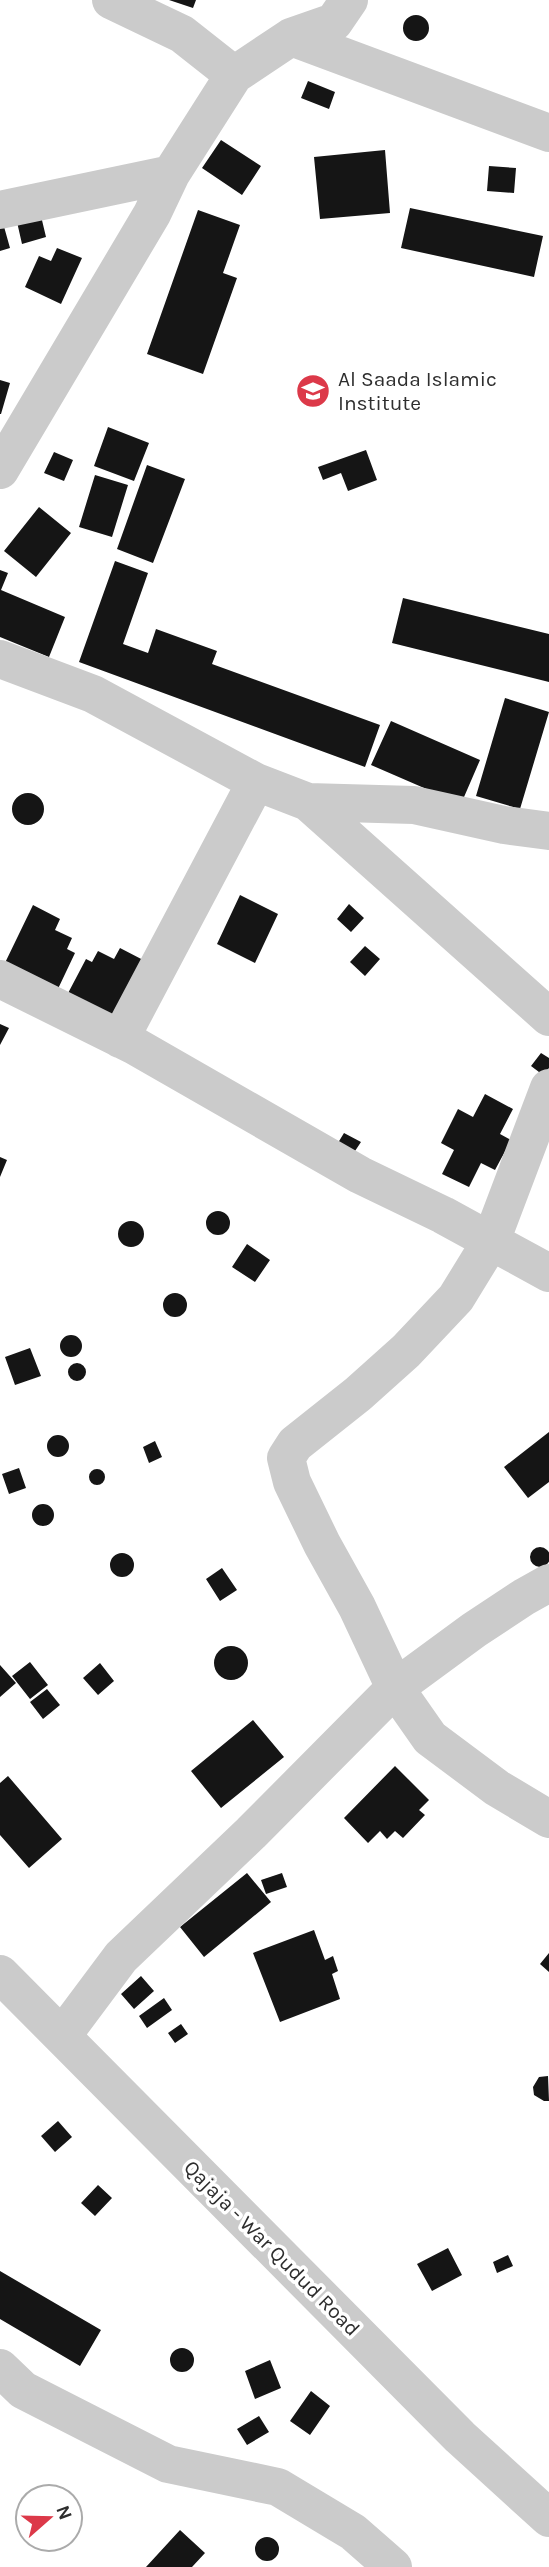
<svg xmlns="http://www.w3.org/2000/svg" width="549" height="2567" font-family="Karla,sans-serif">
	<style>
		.building { fill: #151515 }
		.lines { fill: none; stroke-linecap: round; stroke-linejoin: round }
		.minor { stroke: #cbcbcb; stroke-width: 38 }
		.labels { text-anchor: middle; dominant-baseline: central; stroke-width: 7; stroke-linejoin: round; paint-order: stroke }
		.poi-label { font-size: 21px; fill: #2e2e2e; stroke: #fff; text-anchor: start }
		.street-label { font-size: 21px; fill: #2e2e2e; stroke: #fff }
	</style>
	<rect width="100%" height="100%" fill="#fff"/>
	<path class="building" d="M169 0H196L193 8Z
		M403 28a13 13 0 1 1 26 0a13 13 0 1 1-26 0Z
		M308 81 335 92 329 109 301 98Z
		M221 140 261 166 242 195 202 168Z
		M385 150 390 213 320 219 314 157Z
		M489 166 516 168 514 193 487 191Z
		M410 208 543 236 534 277 401 248Z
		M198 210 240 225 223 273 237 278 203 374 147 354Z
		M41 216 46 237 22 244 17 222Z
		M3 223 10 248 0 251V224Z
		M57 248 82 258 61 304 25 287 39 256 51 261Z
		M0 380 10 383 1 414H0Z
		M108 427 149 443 134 481 94 466Z
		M366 450 377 480 348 491 341 473 323 480 318 467Z
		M54 452 73 460 64 481 44 473Z
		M147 465 185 479 153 563 117 549Z
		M95 475 128 485 112 537 79 527Z
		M39 507 71 533 36 577 4 551Z
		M115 561 148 573 123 644 148 653 156 629 217 651 212 664 380 725 365 767 79 662Z
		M0 570 8 573 1 590 65 617 49 657 0 637Z
		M403 598 549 634V682L392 643Z
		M505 698 549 712 520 809 476 796Z
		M391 721 480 760 461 804 371 765Z
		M12 809a16 16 0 1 1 32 0a16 16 0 1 1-32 0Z
		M240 895 278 914 255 963 217 944Z
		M349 904 364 918 351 932 337 919Z
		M33 905 60 919 55 930 72 938 67 949 75 953 56 993 3 967Z
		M365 946 380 959 365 976 350 962Z
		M120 948 147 962 117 1024 66 997 86 959 92 962 98 951 114 959Z
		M0 1024 9 1028 0 1045Z
		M541 1053 549 1058V1068L543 1075 531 1066Z
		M485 1094 513 1109 500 1134 511 1140 495 1170 481 1163 469 1187 442 1174 454 1150 441 1143 458 1109 473 1117Z
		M344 1133 361 1142 349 1160 333 1151Z
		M0 1157 7 1160 0 1177Z
		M206 1223a12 12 0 1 1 24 0a12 12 0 1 1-24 0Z
		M118 1234a13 13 0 1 1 26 0a13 13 0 1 1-26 0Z
		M247 1244 270 1260 255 1282 232 1267Z
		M163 1305a12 12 0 1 1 24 0a12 12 0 1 1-24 0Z
		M60 1346a11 11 0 1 1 22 0a11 11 0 1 1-22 0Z
		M30 1348 41 1376 15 1385 5 1357Z
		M68 1372a9 9 0 1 1 18 0a9 9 0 1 1-18 0Z
		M549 1432V1482L528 1498 504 1467Z
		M47 1446a11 11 0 1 1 22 0a11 11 0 1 1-22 0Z
		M155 1441 162 1457 149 1463 143 1447Z
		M19 1468 26 1488 9 1494 2 1474Z
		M89 1477a8 8 0 1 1 16 0a8 8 0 1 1-16 0Z
		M32 1515a11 11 0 1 1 22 0a11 11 0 1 1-22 0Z
		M530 1557a10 10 0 1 1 20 0a10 10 0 1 1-20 0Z
		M110 1565a12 12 0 1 1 24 0a12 12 0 1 1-24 0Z
		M222 1568 237 1590 220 1601 206 1579Z
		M214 1663a17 17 0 1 1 34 0a17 17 0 1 1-34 0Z
		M30 1662 48 1685 30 1699 12 1676Z
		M100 1663 114 1681 98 1695 83 1678Z
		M0 1665 16 1683 0 1697Z
		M47 1689 60 1705 43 1719 30 1702Z
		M253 1720 284 1757 221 1808 191 1771Z
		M395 1766 429 1800 419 1810 425 1815 403 1838 395 1831 387 1839 380 1831 368 1843 344 1818Z
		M8 1776 62 1839 29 1868 0 1835V1783Z
		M247 1873 271 1902 204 1957 180 1927Z
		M282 1873 287 1887 266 1894 261 1880Z
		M314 1930 325 1960 333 1956 338 1971 332 1974 340 1999 280 2022 253 1953Z
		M549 1953V1972L540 1964Z
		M141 1976 154 1991 134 2009 121 1994Z
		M164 1998 172 2010 147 2028 139 2016Z
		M181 2024 188 2034 175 2043 168 2033Z
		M548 2076 549 2101H544L534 2095 533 2087 539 2077Z
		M58 2121 72 2137 55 2152 41 2136Z
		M98 2185 112 2198 95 2216 81 2203Z
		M448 2248 462 2275 432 2291 417 2264Z
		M508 2255 513 2266 497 2273 493 2262Z
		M0 2271 101 2330 80 2366 0 2319Z
		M170 2360a12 12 0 1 1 24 0a12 12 0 1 1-24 0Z
		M270 2360 281 2388 255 2399 245 2371Z
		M311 2391 330 2406 310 2435 290 2421Z
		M259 2416 269 2432 247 2445 237 2429Z
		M180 2530 205 2553 192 2567H146Z
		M255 2549a12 12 0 1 1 24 0a12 12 0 1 1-24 0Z"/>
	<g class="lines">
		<path class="minor" d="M111 0 182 34 234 75 291 37 549 133
			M291 37 334 22 349 0
			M0 210 171 174
			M0 470 152 214 171 174 234 75
			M0 659 93 694 256 782 308 802 414 805 504 825 549 831
			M308 802 549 1017
			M0 979 135 1046 360 1175 443 1215 549 1273
			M120 1039 256 782
			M549 1088 491 1241 456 1298 406 1351 358 1394 295 1444 286 1458 292 1482 322 1544 357 1607 395 1688 430 1738 497 1788 549 1819
			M0 1974 460 2437 549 2518
			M62 2036 121 1957 251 1833 395 1688 474 1630 524 1597 549 1583
			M0 2368 23 2390 168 2464 278 2487 353 2532 393 2567"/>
	</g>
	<defs>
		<g id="school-disc" transform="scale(1.75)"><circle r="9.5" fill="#dc3949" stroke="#fff"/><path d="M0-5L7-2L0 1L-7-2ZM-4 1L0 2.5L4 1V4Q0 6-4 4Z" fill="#fff"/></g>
	</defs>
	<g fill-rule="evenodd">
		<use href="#school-disc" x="313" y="391"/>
	</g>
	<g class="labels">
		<g class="poi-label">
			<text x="338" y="379">Al Saada Islamic<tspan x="338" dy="24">Institute</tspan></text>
		</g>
		<g class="street-label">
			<text transform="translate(272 2248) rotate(45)">Qajaja - War Qudud Road</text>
		</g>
	</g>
	<g transform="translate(49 2518) rotate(70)"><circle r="33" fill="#ffffff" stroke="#ababab" stroke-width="2"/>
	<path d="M0-5L12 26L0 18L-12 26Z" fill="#dc3949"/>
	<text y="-10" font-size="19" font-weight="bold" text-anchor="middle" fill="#2e2e2e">N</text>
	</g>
</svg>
